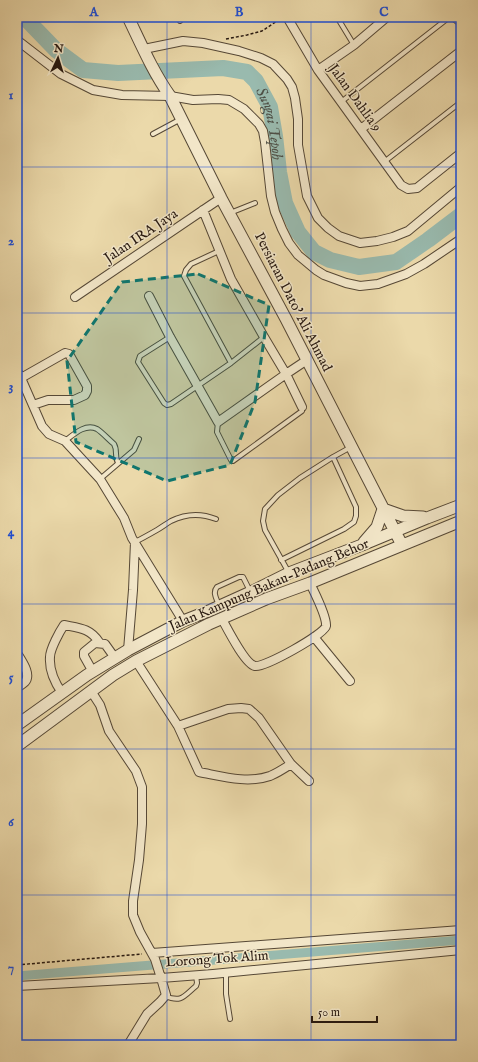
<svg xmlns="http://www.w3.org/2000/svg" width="478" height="1062" font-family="'IM FELL English',serif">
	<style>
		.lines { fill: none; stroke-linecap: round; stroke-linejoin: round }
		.canal { stroke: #99baae; stroke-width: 9 }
		.river { stroke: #99baae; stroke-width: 16 }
		.service-casing { stroke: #564836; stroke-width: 6 }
		.minor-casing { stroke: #564836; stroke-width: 10 }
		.tertiary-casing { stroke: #564836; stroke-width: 13 }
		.path { stroke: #25170f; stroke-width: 1.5; stroke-dasharray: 3 2; stroke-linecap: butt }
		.service { stroke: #f2e6c8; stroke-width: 4 }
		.minor { stroke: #f2e6c8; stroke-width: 8 }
		.tertiary { stroke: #f2e6c8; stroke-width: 11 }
		.marked { fill: #0f766e; fill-opacity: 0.2; stroke: #0f766e; stroke-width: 3; stroke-dasharray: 8 5; stroke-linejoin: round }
		.grid { fill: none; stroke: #1d4ed8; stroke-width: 1; stroke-opacity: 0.55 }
		.labels { text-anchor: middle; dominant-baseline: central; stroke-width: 3; stroke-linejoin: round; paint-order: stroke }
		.street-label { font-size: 14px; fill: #25170f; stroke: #f2e6c8 }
		.water-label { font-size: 15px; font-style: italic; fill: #4e5047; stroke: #f2e6c8 }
		.neatline { fill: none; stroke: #1d4ed8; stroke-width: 1.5 }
		.grid-label { font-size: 13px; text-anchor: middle; font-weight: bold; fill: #1d4ed8 }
	</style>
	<rect width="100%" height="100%" fill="#ebd9aa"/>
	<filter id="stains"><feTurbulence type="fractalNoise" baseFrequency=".005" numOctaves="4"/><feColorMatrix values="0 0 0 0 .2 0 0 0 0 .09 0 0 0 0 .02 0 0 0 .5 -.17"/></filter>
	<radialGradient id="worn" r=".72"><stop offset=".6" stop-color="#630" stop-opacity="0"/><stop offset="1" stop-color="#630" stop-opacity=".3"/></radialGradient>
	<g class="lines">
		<path class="canal" d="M17 976 461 940"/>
		<path class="river" id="s1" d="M22 17 27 20 56 50 83 70 118 73 223 68 247 72 256 81 270 107 275 136 279 172 285 203 298 232 314 252 330 260 359 267 396 262 428 240 461 215"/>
		<g class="service-casing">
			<path id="service" d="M179 17 180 21
				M337 17 354 45
				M341 102 447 19 451 17 461 25
				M153 134 181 119
				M384 162 461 102
				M230 213 255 203
				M219 251 191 264 186 270 184 276 231 363
				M170 337 140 356 138 362 164 403 167 405 171 404 231 363 264 337
				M218 422 217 432 231 460 233 461 302 411V407
				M65 441C73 435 85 423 97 429 103 433 108 439 114 444 118 451 114 456 118 463
				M100 479 134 450 139 439
				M135 542C143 538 150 534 157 530 162 527 166 524 171 521 185 514 201 513 216 519
				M281 560 344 529 354 522 356 516V507L333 457
				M289 573 265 530 263 521 265 509 278 495 300 478 333 457 351 447
				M219 606C217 599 212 593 217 587L239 577H243L250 591
				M226 973V994L230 1019
				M165 996C182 1003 184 996 196 986L197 983 196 975"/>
		</g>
		<g class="minor-casing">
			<path id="minor" d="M287 17 318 70 401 185 408 189 417 188 461 153
				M17 40 61 74 93 90 122 95 170 96 193 100 218 99 229 100 244 109 259 124 263 131 265 142 271 196 275 212 282 229 289 243 298 255 316 270 324 275 346 283 360 286 378 284 406 274 424 264 461 239
				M144 49 183 41 203 43 239 51 261 58 273 64 287 79 292 87 295 98 298 119V145L307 196 318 218 328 228 339 236 360 243 377 241 393 237 408 231 461 187
				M318 70 354 45 387 17
				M361 129 461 51
				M203 210 231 279 264 337 286 374 302 407
				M149 296 170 337 218 422 286 374 307 360
				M75 297 221 198
				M17 371 21 378 42 426 49 434 65 441 100 479 124 518 132 538 183 621
				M21 378 65 353 69 354 87 386V391L85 395 74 400H48L33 405
				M222 619C227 628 245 664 255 666 264 668 325 634 326 626 327 616 314 592 310 583
				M314 637 350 681
				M128 650 133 590 135 542
				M17 653C21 660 32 674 25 682 23 684 20 686 17 688
				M136 661 178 726 228 709 241 708 249 709 259 718 291 764 309 781
				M93 672 84 656V652L95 643 105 644 115 658
				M91 691 100 705 109 731 136 771 142 787V824L139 860 133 901V915L140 932 155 959 161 978 213 974 461 950
				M62 693C55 683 49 670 50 657 50 649 60 631 64 625 79 628 90 628 99 642
				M178 726 199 772C221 776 247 784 270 776 277 773 285 768 291 764
				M152 953 461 930
				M17 986 161 978 166 995 160 1002 147 1014 128 1045"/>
		</g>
		<g class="tertiary-casing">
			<path id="tertiary" d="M128 17C141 44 153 72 170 96L221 198 286 319 402 545
				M383 509 403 516 423 517
				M364 542 377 527 383 509
				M17 725 87 675 128 650 183 621 211 610 253 591 289 573 362 545 427 518 461 505
				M17 746 113 675 136 661 209 624 266 599 310 583 461 521"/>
		</g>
		<path class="path" d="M226 39 247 35 262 31 280 19
			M17 965 142 954"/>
		<use href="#service" class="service"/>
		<use href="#minor" class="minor"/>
		<use href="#tertiary" class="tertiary"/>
	</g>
	<path class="marked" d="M198 274 269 305 255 402 230 465 167 481 76 442 67 361 122 282Z"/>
	<path class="grid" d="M167 17V1045M311 17V1045M17 167H461M17 313H461M17 458H461M17 604H461M17 749H461M17 895H461"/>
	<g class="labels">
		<g class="street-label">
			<text transform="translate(355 98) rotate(54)">Jalan Dahlia 9</text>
			<text transform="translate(141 236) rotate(-34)">Jalan IRA Jaya</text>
			<text transform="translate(293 302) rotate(63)">Persiaran Dato' Ali Ahmad</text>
			<text transform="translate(269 585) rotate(-23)">Jalan Kampung Bakau-Padang Behor</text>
			<text transform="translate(217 959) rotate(-4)">Lorong Tok Alim</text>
		</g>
		<g class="water-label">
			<text stroke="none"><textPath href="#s1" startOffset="304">Sungai Tepoh</textPath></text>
		</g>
	</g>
	<rect width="478" height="1062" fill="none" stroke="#ebd9aa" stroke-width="44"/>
	<g transform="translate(58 58) rotate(4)" stroke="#f2e6c8" stroke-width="3" paint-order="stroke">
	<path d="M0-3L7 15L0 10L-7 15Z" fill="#25170f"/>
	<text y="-6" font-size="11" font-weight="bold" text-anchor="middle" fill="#25170f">N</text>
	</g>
	<path d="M312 1016v6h65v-6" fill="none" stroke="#25170f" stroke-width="2"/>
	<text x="318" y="1016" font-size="12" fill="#25170f" stroke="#f2e6c8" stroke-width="3" paint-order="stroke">50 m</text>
	<rect x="22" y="22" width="434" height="1018" class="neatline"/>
	<g class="grid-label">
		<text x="94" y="16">A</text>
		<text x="239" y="16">B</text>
		<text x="384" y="16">C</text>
		<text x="11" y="99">1</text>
		<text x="11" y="245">2</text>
		<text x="11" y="390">3</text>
		<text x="11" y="536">4</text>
		<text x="11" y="681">5</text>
		<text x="11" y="826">6</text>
		<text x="11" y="972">7</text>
	</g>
	<rect width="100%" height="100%" filter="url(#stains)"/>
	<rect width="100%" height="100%" fill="url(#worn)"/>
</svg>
